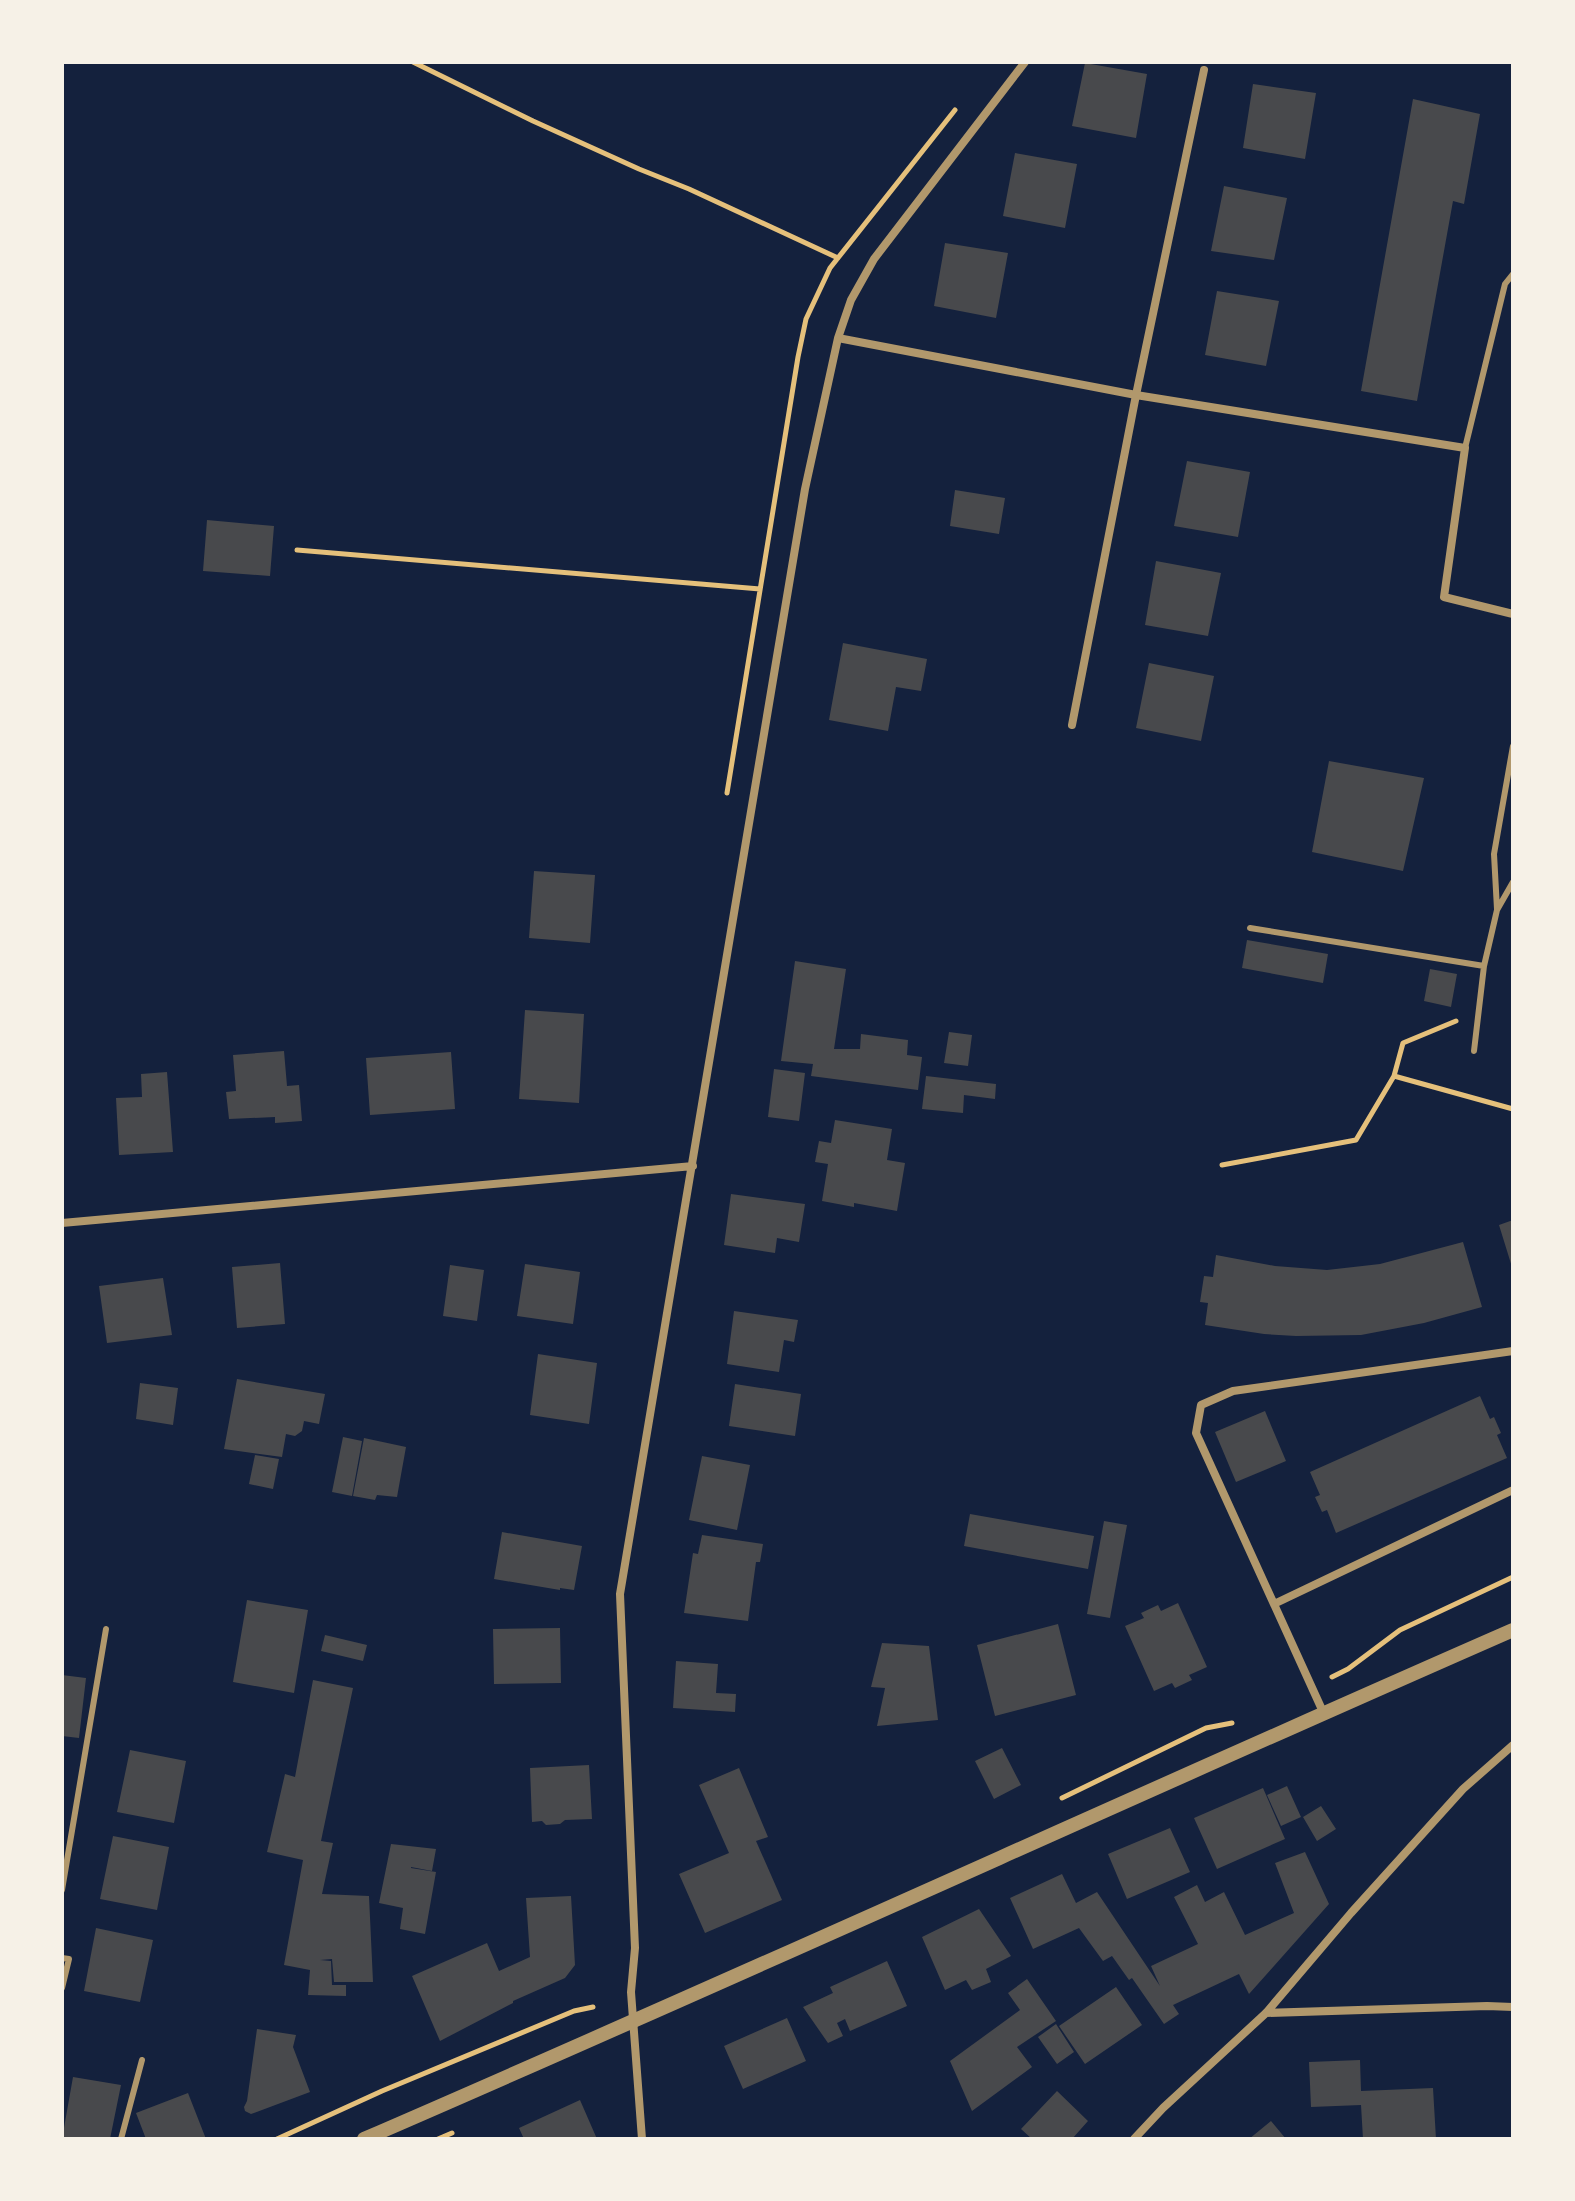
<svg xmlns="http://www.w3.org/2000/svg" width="1575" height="2201" font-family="Figtree,sans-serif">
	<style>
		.building { fill: #48494c }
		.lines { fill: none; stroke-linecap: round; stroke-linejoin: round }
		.path { stroke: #e5c07b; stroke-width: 5 }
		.service { stroke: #b1986c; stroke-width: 6 }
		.minor { stroke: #b1986c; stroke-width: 8 }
		.tertiary { stroke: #b1986c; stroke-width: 14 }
	</style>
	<rect width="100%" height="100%" fill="#14213d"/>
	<path class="building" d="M1085 63 1147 74 1136 138 1072 126Z
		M1253 84 1316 93 1305 159 1243 148Z
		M1413 99 1480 114 1464 204 1453 201 1417 401 1361 391Z
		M1015 153 1077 164 1065 228 1003 216Z
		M1224 186 1287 198 1274 260 1211 251Z
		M945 243 1008 253 996 318 934 306Z
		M1217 291 1279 301 1266 366 1205 355Z
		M1187 461 1250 472 1238 537 1174 526Z
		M955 490 1005 498 999 534 950 526Z
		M207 520 274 526 270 576 203 571Z
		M1156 561 1221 573 1208 636 1145 625Z
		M843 643 927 659 921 691 896 687 888 731 829 720Z
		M1149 663 1214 676 1201 741 1136 728Z
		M1329 761 1424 778 1403 871 1312 852Z
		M534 871 595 875 590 943 529 938Z
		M1247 940 1328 954 1323 983 1242 968Z
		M795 961 846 969 834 1049H860L861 1034 908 1040 907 1055 922 1057 918 1090 811 1076 813 1064 781 1061Z
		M1430 969 1457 974 1451 1007 1424 1001Z
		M525 1010 584 1014 579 1103 519 1099Z
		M949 1032 972 1035 968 1066 944 1063Z
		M284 1051 287 1086 299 1085 302 1121 275 1123V1117L229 1119 226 1092 236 1091 233 1055Z
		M451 1052 455 1109 370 1115 366 1058Z
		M774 1069 805 1073 799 1121 768 1117Z
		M167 1072 173 1152 119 1155 116 1098 142 1097 141 1074Z
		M926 1076 996 1084 995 1099 964 1095 963 1113 922 1109Z
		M835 1120 892 1129 887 1160 905 1163 897 1211 854 1203V1207L822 1201 828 1164 815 1162 819 1141 831 1143Z
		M731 1194 805 1204 799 1242 777 1238 775 1253 724 1245Z
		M1513 1220V1267H1512L1499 1225Z
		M1463 1242 1482 1307 1424 1323 1361 1335 1296 1336 1264 1334 1205 1325 1208 1303 1200 1302 1204 1276 1213 1277 1216 1255 1275 1266 1327 1270 1380 1264Z
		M280 1263 285 1324 237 1328 232 1267Z
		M525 1264 580 1272 573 1324 517 1316Z
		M450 1265 484 1270 477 1321 443 1316Z
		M163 1278 172 1335 107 1343 99 1286Z
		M734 1311 798 1320 794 1342 784 1340 779 1372 727 1364Z
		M538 1354 597 1363 589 1424 530 1415Z
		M237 1379 325 1394 319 1424 304 1421 302 1431 295 1436 286 1434 282 1457 224 1449Z
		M140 1383 178 1388 173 1425 136 1419Z
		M735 1384 801 1394 795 1436 729 1426Z
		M1480 1396 1490 1419 1494 1417 1501 1433 1497 1435 1507 1458 1336 1533 1327 1510 1322 1512 1315 1497 1320 1495 1310 1472Z
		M1265 1411 1286 1461 1236 1482 1215 1432Z
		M343 1437 362 1441 352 1496 332 1492Z
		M364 1438 406 1447 397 1497 377 1495 375 1500 353 1496Z
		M255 1455 279 1459 273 1489 249 1484Z
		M702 1456 750 1465 737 1530 689 1520Z
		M970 1514 1094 1536 1088 1569 964 1546Z
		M1104 1521 1127 1525 1110 1618 1087 1614Z
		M502 1532 582 1546 574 1590 560 1588V1590L494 1579Z
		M702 1535 763 1544 760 1562H756L748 1621 684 1613 693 1553 698 1554Z
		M247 1600 308 1610 294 1693 233 1682Z
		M1178 1603 1207 1667 1189 1675 1192 1680 1175 1688 1172 1683 1154 1691 1125 1626 1144 1618 1141 1613 1158 1605 1161 1611Z
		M1058 1624 1076 1695 995 1716 977 1645Z
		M560 1628 561 1683 494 1684 493 1629Z
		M325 1635 367 1645 363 1661 321 1651Z
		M882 1643 929 1646 938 1720 877 1726 885 1688 871 1687Z
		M676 1661 718 1664 716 1693 736 1694 735 1712 673 1708Z
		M62 1675 86 1678 79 1738 62 1736Z
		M313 1680 353 1688 321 1841 333 1843 322 1894 369 1896 373 1982H334L332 1959 320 1960 331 1961 332 1985H346V1996L308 1995 310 1970 284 1965 303 1860 267 1852 285 1774 295 1777Z
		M1002 1748 1021 1785 994 1799 975 1761Z
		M130 1750 186 1761 174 1823 117 1812Z
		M589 1765 592 1819 565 1820 560 1824 546 1825 542 1821 532 1822 530 1768Z
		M739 1768 768 1837 756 1841 782 1900 705 1933 679 1874 729 1853 699 1785Z
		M1287 1786 1301 1817 1281 1826 1267 1795Z
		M1263 1788 1285 1839 1217 1869 1194 1818Z
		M1321 1806 1336 1829 1317 1841 1303 1817Z
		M1170 1828 1190 1872 1127 1899 1108 1854Z
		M113 1836 169 1847 157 1910 100 1899Z
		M391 1844 436 1849 432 1871 411 1867V1868L436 1872 425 1934 400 1929 403 1908 379 1903Z
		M1305 1852 1329 1904 1249 1994 1239 1974 1173 2005 1179 2014 1164 2024 1132 1978 1129 1980 1112 1956 1103 1961 1079 1928 1033 1949 1010 1898 1062 1874 1076 1903 1097 1892 1160 1986 1151 1966 1198 1944 1174 1897 1197 1885 1205 1902 1224 1892 1245 1935 1294 1913 1275 1863Z
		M571 1896 575 1965 565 1978 513 2001V2003L440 2041 412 1976 487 1943 499 1971 530 1957 526 1898Z
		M979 1909 1011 1956 986 1969 991 1982 972 1990 966 1980 945 1990 922 1937Z
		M96 1928 153 1940 140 2002 84 1991Z
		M887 1961 907 2006 850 2031 845 2019 837 2023 843 2036 828 2043 803 2007 833 1993 830 1987Z
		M1027 1979 1056 2021 1017 2047 1032 2067 972 2111 950 2061 1020 2010 1008 1993Z
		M1116 1987 1142 2025 1085 2064 1059 2026Z
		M787 2018 806 2061 743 2089 724 2046Z
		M1056 2024 1074 2052 1057 2064 1038 2037Z
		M257 2029 296 2035 293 2047 310 2092 251 2114 245 2111 244 2107 247 2101Z
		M1360 2060 1361 2091 1433 2088 1436 2139H1363L1361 2105 1311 2107 1309 2062Z
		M73 2077 121 2085 110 2139H62Z
		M1057 2091 1088 2121 1072 2139H1032L1021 2129Z
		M188 2093 206 2139H146L136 2113Z
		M580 2100 597 2139H524L519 2128Z
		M1271 2121 1286 2139H1249Z"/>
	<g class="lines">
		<path class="path" d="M413 62 533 121 639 169 689 189 838 258
			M297 550 760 589
			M727 793 798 357 806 319 830 268 955 110
			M1394 1076 1403 1043 1456 1021
			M1222 1165 1356 1140 1394 1076 1513 1109
			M1332 1677 1348 1669 1400 1630 1513 1577
			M1062 1798 1206 1728 1232 1723
			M277 2139 382 2091 574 2011 593 2007
			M438 2139 452 2133"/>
		<path class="service" d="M1465 448 1505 284 1513 274
			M1497 909 1494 854 1513 746
			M1250 928 1484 966
			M1474 1051 1484 966 1497 910 1513 882
			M62 1890 106 1629
			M62 1958 69 1959 62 1988
			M121 2139 142 2060"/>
		<path class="minor" d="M838 338 1136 395 1465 448 1444 597 1513 614
			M1072 725 1136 395 1204 70
			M62 1223 693 1166
			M1274 1604 1513 1490
			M1324 1714 1196 1433 1201 1405 1233 1391 1513 1351
			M1266 2013 1487 2006 1513 2007
			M642 2139 631 1992 635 1948 620 1594 805 489 838 338 851 300 874 259 1025 62
			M1134 2139 1163 2108 1266 2013 1351 1913 1463 1789 1513 1745"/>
		<path class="tertiary" d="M364 2139C748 1973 1129 1798 1513 1630"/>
	</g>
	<rect width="1575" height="2201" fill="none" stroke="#f6f1e7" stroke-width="128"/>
</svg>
